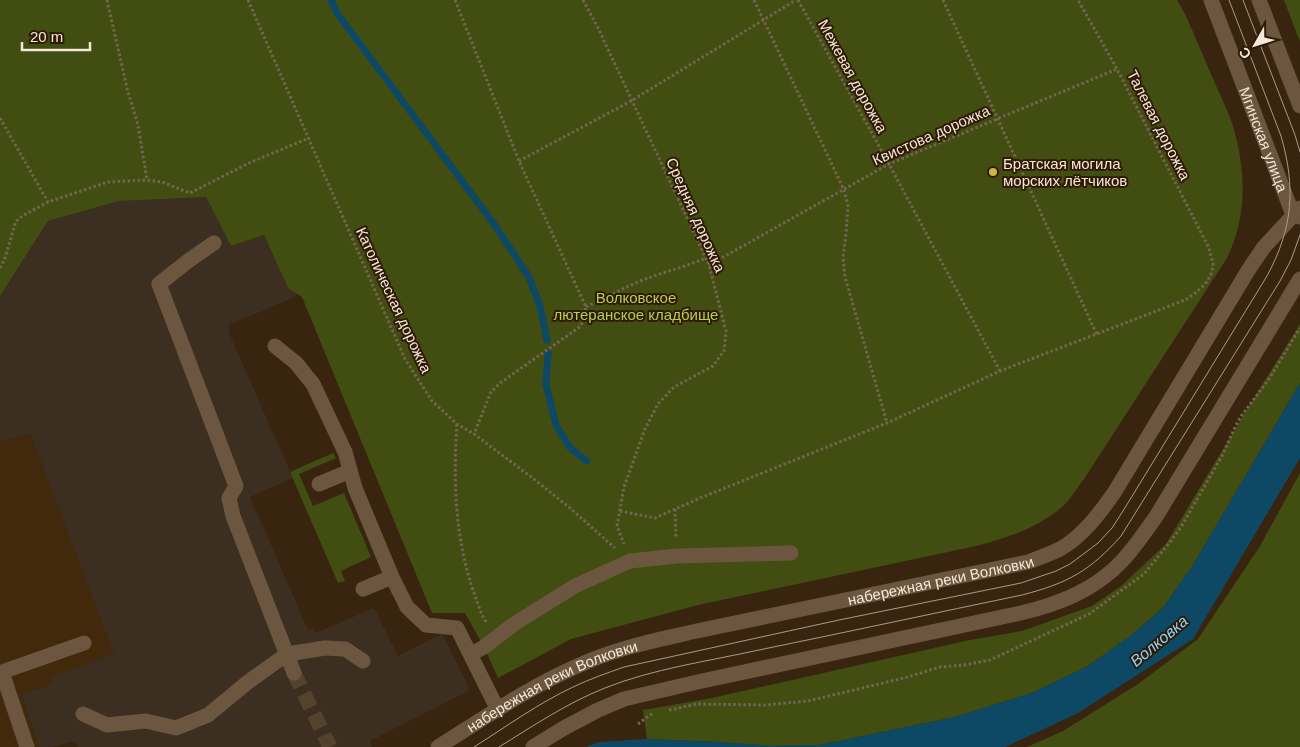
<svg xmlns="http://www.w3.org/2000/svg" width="1300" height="747" font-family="Arial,sans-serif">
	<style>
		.built { fill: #42290b }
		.medical { fill: #3c2f21 }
		.green { fill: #414d11 }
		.water { fill: #0d4964 }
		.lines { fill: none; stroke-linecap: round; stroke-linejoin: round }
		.stream { stroke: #0d4964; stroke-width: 7 }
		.minor-tunnel { stroke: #55422d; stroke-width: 15; stroke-dasharray: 15 8; stroke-linecap: butt }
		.path { stroke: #766451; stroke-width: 3; stroke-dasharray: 2.5 2.5; stroke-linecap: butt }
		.minor { stroke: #6d563f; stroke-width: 15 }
		.tram { stroke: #ab9b8a; stroke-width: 1 }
		.poi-dot { fill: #cbba39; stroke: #2f1b05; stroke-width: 2 }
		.labels { text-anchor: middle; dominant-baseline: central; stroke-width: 4; stroke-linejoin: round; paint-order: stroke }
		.street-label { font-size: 15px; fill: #f5e8da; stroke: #2f1b05 }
		.poi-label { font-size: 15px; fill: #f5e8da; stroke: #2f1b05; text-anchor: start }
		.park-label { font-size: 15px; fill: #b4cf54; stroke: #2f1b05 }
		.water-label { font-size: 16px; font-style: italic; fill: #8bd3fb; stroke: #2f1b05 }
	</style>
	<rect width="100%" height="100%" fill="#39250f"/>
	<path class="built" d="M30 433 115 653 51 678 52 684 22 695 39 747H0V442Z"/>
	<path class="medical" d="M206 197 231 246 264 235 288 288 297 294 295 297 229 325V333L293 478 250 497 308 630 313 628 316 633 374 608 398 656 442 634 470 690 370 741 372 747H78L74 741 51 747H39L22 695 52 684 50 678 114 653 30 433 0 442V296L48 221 119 201Z"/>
	<path class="green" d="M0 0H1177L1185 14C1195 36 1204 58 1214 81 1220 95 1227 109 1232 123 1246 168 1248 215 1227 258L1084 479C1077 488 1070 500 1062 507 1038 528 1006 538 976 546L698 605 571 639 498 678 484 647 465 613H432L302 297 288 288 264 235 231 246 206 197 119 201 48 221 0 296Z
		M1284 0H1300V42Z
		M1300 324V383L1193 565 1163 608 1129 637 1088 666 1032 693 955 717 820 745 769 746 718 742 647 739 643 710 712 698 970 640 1022 631 1092 606 1121 586 1166 544 1249 406Z
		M333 453 336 458 299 474 313 506 344 493 371 557 341 571 345 581 338 583 290 472Z
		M1300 473V747H1027L1063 731 1138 684 1198 639 1260 546Z"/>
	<path class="water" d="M1300 383V458L1193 639 1078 713 1005 747H586L599 742 647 739 718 742 769 746 820 745 955 717 1032 693 1088 666 1129 637 1163 608 1193 565Z"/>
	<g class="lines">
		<path class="stream" d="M331 0 337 13 494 224 529 277 540 306 547 340
			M548 353 546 384 556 425 571 449 587 461"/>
		<path class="minor-tunnel" d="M294 673 330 747"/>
		<path class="path" d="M107 0 128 92 138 125 147 180
			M248 0 405 359 432 401 457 424 474 434 530 476 570 508 615 548
			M455 0 519 161 586 307 581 326 500 383 491 392 474 434
			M583 0 598 28 709 265 726 331 724 351 713 366 674 387 658 404 645 429 624 487 617 526 624 544
			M754 0 844 190 848 206 846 234 843 257 845 277 887 423
			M798 0 889 164 1000 371
			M943 0 1097 335
			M0 118 48 202
			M519 161 631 101 796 0
			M709 265 889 164 1117 69
			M0 268 5 258 16 221 24 215 48 202 108 182 147 180 162 182 190 193 249 163 309 138
			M586 307C605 298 623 288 643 280 663 272 685 267 706 258
			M457 424C453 480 455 537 473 590 477 601 480 612 486 622
			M675 509 676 538
			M620 511 655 518 700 498 887 423 1000 371 1185 300C1198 292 1213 280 1213 264 1212 259 1210 253 1209 248L1117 69 1078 0
			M669 710 697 704 765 705 808 701 904 678 940 667 964 665 990 660 1089 614 1144 574 1170 542 1181 527 1223 454 1236 425 1242 415 1269 379 1300 328
			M638 724 653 713"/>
		<g class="minor">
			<path id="s1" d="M1211 0 1290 207 1293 214 1300 217"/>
			<path d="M1259 0 1300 106"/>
			<path d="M214 243 188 261 159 284 236 486 229 498 233 516 294 673"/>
			<path d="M275 346 296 363 313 384 345 452 355 488 392 577 407 607 426 625 457 628 498 710"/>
			<path d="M319 484 350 471"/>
			<path d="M363 589 392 577"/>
			<path d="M471 654 484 647 514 624 575 586 630 561 677 556 791 553"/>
			<path d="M83 714 107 725 146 721 176 728 208 715 248 682 287 654 325 648 345 649 363 661"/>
			<path d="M27 747 2 672 84 643"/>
			<path id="s2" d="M438 747C487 716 535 683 589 661 622 647 657 640 692 632L1028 562C1039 558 1050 554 1060 549 1083 536 1099 514 1114 493L1249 269 1264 247 1300 208"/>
			<path d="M533 747 564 728 598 710 624 699 702 681 1021 613C1059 604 1095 590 1122 561 1135 547 1146 531 1157 515L1300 279"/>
		</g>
		<path class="tram" d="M1243 0 1295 135 1300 152
			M474 747C507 726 539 703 573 687 590 679 607 673 624 667L839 620 1021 583 1056 571 1070 564 1098 543 1112 528 1123 511 1267 276C1293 228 1296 188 1281 136L1229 0
			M499 747C533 726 567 703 605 688 652 669 709 661 759 650 847 632 935 613 1022 595 1068 583 1090 571 1121 536L1280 281 1291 260 1300 235"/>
	</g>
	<circle class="poi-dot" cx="993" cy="172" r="5"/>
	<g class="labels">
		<g class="street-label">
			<text transform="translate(853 76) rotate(61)">Межевая дорожка</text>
			<text transform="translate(1159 125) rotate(63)">Талевая дорожка</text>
			<text transform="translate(931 135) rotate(-24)">Квистова дорожка</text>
			<text stroke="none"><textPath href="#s1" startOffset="149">Мгинская улица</textPath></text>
			<text transform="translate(696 215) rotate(66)">Средняя дорожка</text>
			<text transform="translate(394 300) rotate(65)">Католическая дорожка</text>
			<text stroke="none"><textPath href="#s2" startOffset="535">набережная реки Волковки</textPath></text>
			<text stroke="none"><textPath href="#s2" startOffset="130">набережная реки Волковки</textPath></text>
		</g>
		<g class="poi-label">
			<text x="1003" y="163">Братская могила<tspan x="1003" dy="17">морских лётчиков</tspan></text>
		</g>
		<g class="park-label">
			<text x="636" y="297">Волковское<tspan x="636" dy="17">лютеранское кладбище</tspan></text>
		</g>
		<g class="water-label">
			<text transform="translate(1159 641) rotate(-40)">Волковка</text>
		</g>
	</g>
	<g transform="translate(1255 45) rotate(231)" stroke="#2f1b05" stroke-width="4" paint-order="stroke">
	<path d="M0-4L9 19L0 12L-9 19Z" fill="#f5e8da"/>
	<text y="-8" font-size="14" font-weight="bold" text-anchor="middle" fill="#f5e8da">С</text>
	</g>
	<path d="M22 42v8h68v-8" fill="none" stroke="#f5e8da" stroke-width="2.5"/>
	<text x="30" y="42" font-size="15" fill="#f5e8da" stroke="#2f1b05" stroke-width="4" paint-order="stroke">20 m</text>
</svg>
